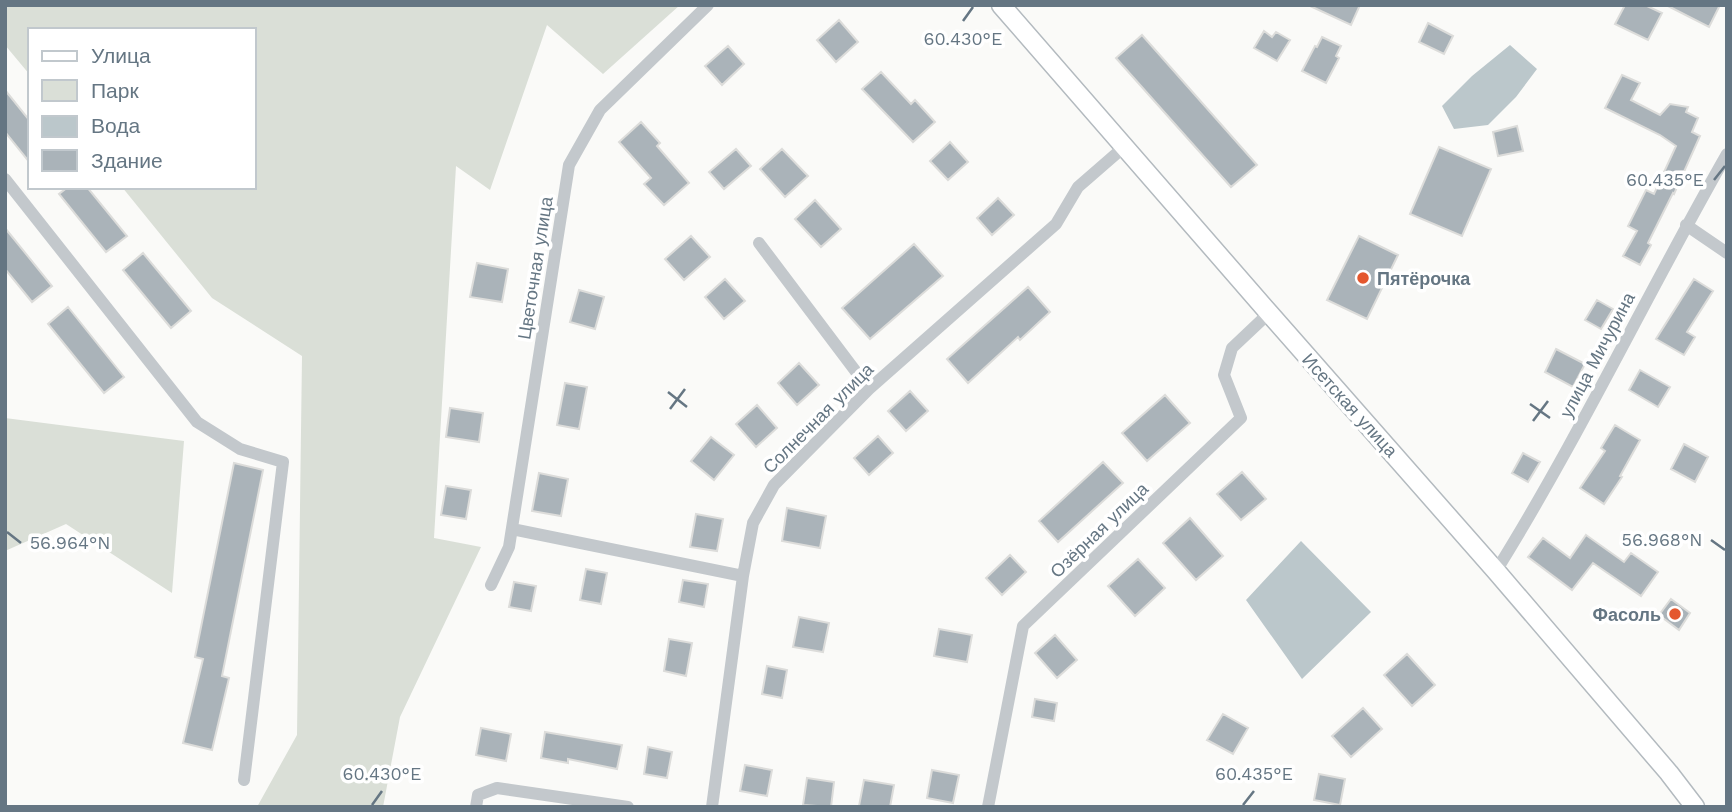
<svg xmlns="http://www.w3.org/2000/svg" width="1732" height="812" font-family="'Work Sans',sans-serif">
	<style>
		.green { fill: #dadfd7 }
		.water { fill: #bbc7cb }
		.building { fill: #aab3b9; stroke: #dcdcda; stroke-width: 2 }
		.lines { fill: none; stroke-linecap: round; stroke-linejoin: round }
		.secondary-casing { stroke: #b3babf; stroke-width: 21 }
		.minor { stroke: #c3c8cc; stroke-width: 12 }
		.secondary { stroke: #fff; stroke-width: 18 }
		.ticks { fill: none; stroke: #657683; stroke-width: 2.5 }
		.poi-dot { fill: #e4572e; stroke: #fff; stroke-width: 2.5 }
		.labels { text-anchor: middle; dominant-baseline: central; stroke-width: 7; stroke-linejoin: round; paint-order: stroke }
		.street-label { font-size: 18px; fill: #657683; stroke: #fff }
		.poi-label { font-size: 18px; font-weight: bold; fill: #657683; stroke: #fff; text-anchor: start }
		.ticks-label { font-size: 18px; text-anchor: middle; fill: #657683; stroke: #fff; stroke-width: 7; stroke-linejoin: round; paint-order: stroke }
	</style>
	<rect width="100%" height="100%" fill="#fafaf8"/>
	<path class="green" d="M5 5H680L603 74 547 25 490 190 456 166 434 538 481 547 400 717 383 807H257L297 735 302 356 212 298 122 187H254V30H30V75L5 45Z
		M5 418 184 441 172 593 66 524 5 551Z"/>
	<path class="water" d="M1510 45 1537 69 1516 97 1488 125 1454 129 1442 106 1472 76Z
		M1301 541 1371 612 1302 679 1246 600Z"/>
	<path class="building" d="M1308 5H1360L1351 25Z
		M1625 5H1645L1662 13 1648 40 1615 24Z
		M1666 5H1720L1709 27Z
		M839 20 858 42 836 62 817 40Z
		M1428 23 1453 36 1444 54 1419 42Z
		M1264 31 1272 37 1276 32 1290 40 1277 61 1254 48Z
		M1142 35 1257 165 1231 187 1116 58Z
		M1322 37 1341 46 1336 56 1339 58 1326 83 1302 71 1315 46 1317 47Z
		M728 46 744 64 722 85 705 66Z
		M881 72 911 104 915 100 935 122 913 142 862 89Z
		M1622 75 1640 83 1631 100 1660 115 1670 104 1688 107 1686 112 1698 118 1692 132 1700 136 1674 194 1673 193 1648 243 1651 245 1640 265 1623 256 1637 231 1628 226 1646 190 1654 194 1676 146 1660 135 1605 108Z
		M5 90 30 121V163L5 132Z
		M641 122 660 143 657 146 689 183 664 205 644 184 651 178 619 142Z
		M1517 126 1523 151 1498 156 1493 132Z
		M950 142 968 162 948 180 930 161Z
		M1439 147 1491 169 1462 236 1410 214Z
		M736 149 751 166 724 189 709 172Z
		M782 149 808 176 785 197 760 169Z
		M68 187H87L127 236 106 252 59 194Z
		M998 198 1014 215 992 235 977 218Z
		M815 200 841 229 821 247 795 219Z
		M5 228 52 286 32 302 5 269Z
		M691 236 710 257 684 280 665 259Z
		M1359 236 1398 255 1367 319 1327 300Z
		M914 244 943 276 870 339 842 308Z
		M143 253 191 311 171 328 123 270Z
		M477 263 508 269 502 302 470 297Z
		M725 279 745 301 724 319 705 297Z
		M1694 279 1713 291 1687 332 1695 337 1684 355 1656 339Z
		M1028 287 1050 312 1020 340 1018 337 968 383 947 359Z
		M579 290 604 297 595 329 570 322Z
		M1597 300 1613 309 1601 329 1585 320Z
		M68 307 124 377 104 393 48 324Z
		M1556 349 1585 364 1573 387 1545 372Z
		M799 363 819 385 797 405 778 383Z
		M1640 370 1670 387 1658 407 1629 390Z
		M565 383 587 387 579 429 557 425Z
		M910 391 928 411 906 431 888 411Z
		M1165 395 1190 423 1147 461 1122 433Z
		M757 405 777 428 756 447 736 424Z
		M450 408 483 413 479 442 446 437Z
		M1615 425 1640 440 1620 476 1622 477 1604 504 1580 488 1605 451 1601 448Z
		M878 436 893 453 869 475 854 458Z
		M711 437 734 455 714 480 691 461Z
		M1684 444 1708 457 1695 482 1671 469Z
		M1523 453 1540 462 1528 482 1512 473Z
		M1103 462 1123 483 1058 542 1039 521Z
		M234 463 263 470 222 676 229 678 212 750 183 743 203 659 195 657Z
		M1242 472 1266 499 1241 520 1217 494Z
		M539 473 568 479 561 516 532 511Z
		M446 486 471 490 466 519 441 515Z
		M787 508 826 516 820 548 782 541Z
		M696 514 723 519 717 551 690 547Z
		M1190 518 1223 556 1196 580 1163 543Z
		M1586 535 1624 562 1631 553 1658 572 1641 596 1593 563 1572 590 1528 557 1543 538 1570 558Z
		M1010 555 1026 572 1002 595 986 578Z
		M1138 559 1165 588 1135 616 1108 586Z
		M586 569 607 573 601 604 580 600Z
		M683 580 708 584 704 607 679 602Z
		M514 582 536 586 531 611 509 607Z
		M1671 599 1690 613 1679 630 1659 615Z
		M799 617 829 623 823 652 793 647Z
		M939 629 972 635 967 662 934 656Z
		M1055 635 1077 660 1057 678 1035 653Z
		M669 639 692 643 686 676 664 671Z
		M1407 654 1435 685 1412 706 1384 675Z
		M767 666 787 670 782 698 762 694Z
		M1035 699 1057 703 1054 721 1032 717Z
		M1363 708 1382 729 1351 757 1332 736Z
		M1223 714 1248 728 1233 754 1207 740Z
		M481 728 511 734 506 761 476 755Z
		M545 732 622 745 617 769 568 759V763L541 758Z
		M648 747 672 752 667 778 644 774Z
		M745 765 772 770 767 796 740 791Z
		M932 770 959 775 953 803 927 798Z
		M1319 774 1345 779 1340 805 1314 800Z
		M807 778 834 782 831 807 803 805Z
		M864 780 894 785 890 807 859 806Z"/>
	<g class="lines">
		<g class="secondary-casing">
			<path id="secondary" d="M1001 5 1269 313 1496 571 1669 773 1695 807"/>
		</g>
		<path class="minor" d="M5 179 197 422 240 449 283 462 244 780
			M1686 225 1727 253
			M759 243 869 389
			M512 529 743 576
			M1496 571C1580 436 1648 292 1727 154
			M491 585 509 547 569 165 600 110 708 5
			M476 807 478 795 497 788 628 807
			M712 807 743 576 753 523 774 485 869 389 1056 224 1078 187 1124 147
			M988 807 1023 626 1241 418 1224 375 1232 348 1269 313"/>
		<use href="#secondary" class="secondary"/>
	</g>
	<path class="ticks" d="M963 21 973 7M1714 180 1725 166M668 392 687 407M1530 404 1550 418M670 409 685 389M1533 421 1548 401M7 532 21 543M1711 540 1725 550M372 805 382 791M1243 805 1254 791"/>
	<g class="poi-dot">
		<circle cx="1363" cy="278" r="7"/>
		<circle cx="1675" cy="614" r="7"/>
	</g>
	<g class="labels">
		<g class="street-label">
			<text transform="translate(535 268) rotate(-81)">Цветочная улица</text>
			<text transform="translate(1597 355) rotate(-62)">улица Мичурина</text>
			<text transform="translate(1350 405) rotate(48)">Исетская улица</text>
			<text transform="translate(818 418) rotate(-45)">Солнечная улица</text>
			<text transform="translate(1099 530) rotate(-44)">Озёрная улица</text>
		</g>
		<g class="poi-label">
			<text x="1377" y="278">Пятёрочка</text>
			<text x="1661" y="614" text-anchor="end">Фасоль</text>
		</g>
	</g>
	<g class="ticks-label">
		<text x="963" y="45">60.430°E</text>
		<text x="1665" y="186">60.435°E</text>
		<text x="1662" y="546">56.968°N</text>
		<text x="70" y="549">56.964°N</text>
		<text x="382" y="780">60.430°E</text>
		<text x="1254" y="780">60.435°E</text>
	</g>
	<rect width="1732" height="812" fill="none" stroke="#657683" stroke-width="14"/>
	<rect x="28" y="28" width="228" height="161" fill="#ffffff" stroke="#c1c8cd" stroke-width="2"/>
	<rect x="42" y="51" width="35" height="10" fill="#ffffff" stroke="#c1c8cd" stroke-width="2"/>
	<text x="91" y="63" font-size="21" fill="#657683">Улица</text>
	<rect x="42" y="80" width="35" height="21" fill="#dadfd7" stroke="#c1c8cd" stroke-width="2"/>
	<text x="91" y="98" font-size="21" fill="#657683">Парк</text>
	<rect x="42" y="116" width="35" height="21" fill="#bbc7cb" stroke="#c1c8cd" stroke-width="2"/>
	<text x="91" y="133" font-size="21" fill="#657683">Вода</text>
	<rect x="42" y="150" width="35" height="21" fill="#aab3b9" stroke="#c1c8cd" stroke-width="2"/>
	<text x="91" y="168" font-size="21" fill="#657683">Здание</text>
</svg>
